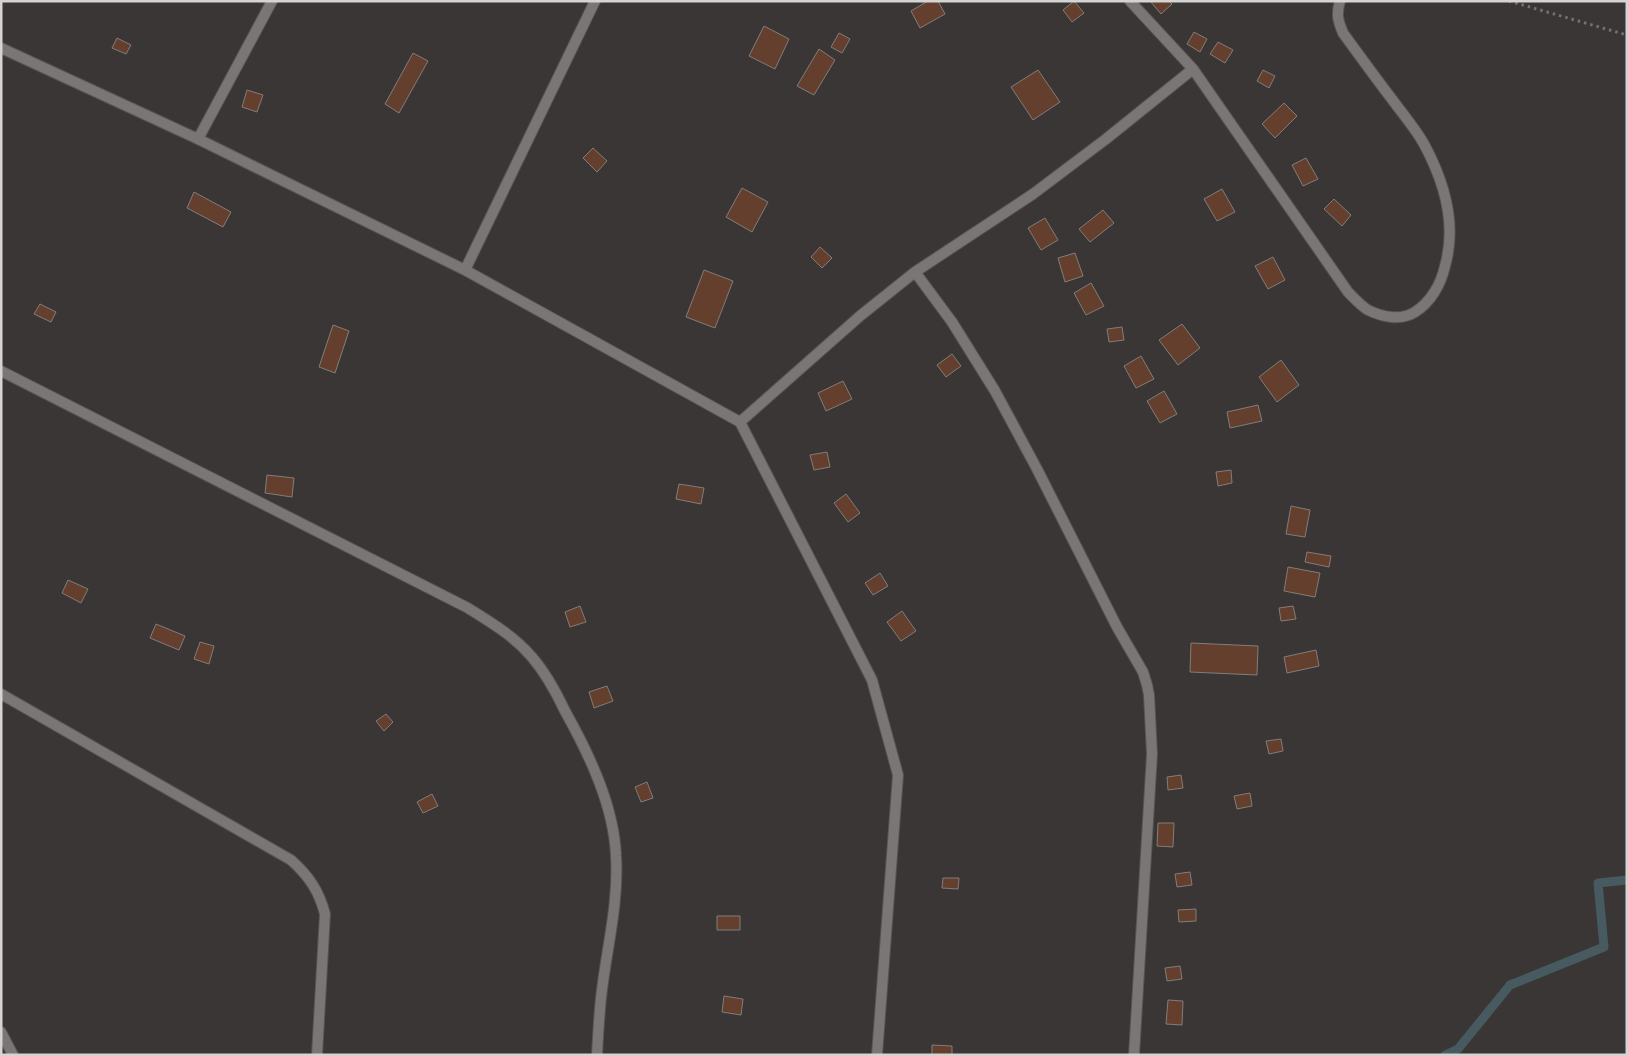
<svg xmlns="http://www.w3.org/2000/svg" width="1628" height="1056" font-family="'DM Sans',sans-serif">
	<style>
		.lines { fill: none; stroke-linecap: round; stroke-linejoin: round }
		.stream { stroke: #465a60; stroke-width: 9 }
		.building { fill: #653f2e; stroke: #817d7b }
		.minor-casing { stroke: #575453; stroke-width: 12 }
		.path { stroke: #747271; stroke-width: 3; stroke-dasharray: 2.5 4; stroke-linecap: butt }
		.minor { stroke: #7a7675; stroke-width: 10 }
	</style>
	<rect width="100%" height="100%" fill="#393635"/>
	<g class="lines">
		<path class="stream" d="M1445 1055 1458 1049 1510 985 1604 947 1598 883 1627 880"/>
	</g>
	<path class="building" d="M928 1H938L945 14 920 28 911 11Z
		M1074 1 1084 13 1072 22 1063 10Z
		M1150 1H1169L1172 4 1161 14Z
		M764 26 789 39 775 69 749 56Z
		M1194 32 1207 39 1200 52 1187 44Z
		M839 33 850 39 842 53 831 47Z
		M117 38 131 45 126 54 112 48Z
		M1218 42 1233 50 1225 63 1210 54Z
		M819 49 835 60 814 95 797 86Z
		M413 53 428 61 399 113 385 104Z
		M1038 70 1060 102 1033 120 1011 87Z
		M1263 70 1275 76 1269 88 1257 81Z
		M247 90 263 95 257 112 242 107Z
		M1284 103 1297 116 1275 138 1262 124Z
		M593 148 607 161 597 172 583 158Z
		M1306 158 1318 179 1303 186 1292 165Z
		M742 188 768 202 752 232 726 217Z
		M1222 189 1235 212 1217 221 1204 199Z
		M194 192 231 212 223 227 187 208Z
		M1334 199 1351 215 1342 226 1324 209Z
		M1103 210 1114 223 1090 242 1079 229Z
		M1045 218 1058 240 1041 250 1028 228Z
		M820 247 832 258 822 268 811 257Z
		M1075 253 1083 276 1065 282 1058 258Z
		M1273 257 1285 280 1268 289 1255 266Z
		M704 270 733 281 715 328 686 317Z
		M1091 283 1104 306 1086 315 1074 293Z
		M40 304 56 312 51 322 34 314Z
		M1182 324 1200 348 1178 365 1159 340Z
		M333 325 349 331 335 373 319 367Z
		M1122 327 1124 340 1109 342 1107 329Z
		M952 354 961 366 946 377 937 365Z
		M1141 356 1154 379 1136 388 1124 366Z
		M1281 360 1299 385 1277 402 1259 377Z
		M843 381 852 399 826 411 818 393Z
		M1164 391 1177 414 1160 423 1147 401Z
		M1258 405 1262 421 1230 428 1227 412Z
		M827 452 830 467 814 470 810 455Z
		M1231 470 1232 483 1218 486 1216 472Z
		M267 475 294 478 292 497 265 493Z
		M679 484 704 488 701 504 676 499Z
		M846 494 860 513 848 522 834 503Z
		M1291 506 1310 510 1305 537 1286 534Z
		M1307 552 1331 556 1329 567 1305 562Z
		M1288 567 1320 573 1315 597 1284 591Z
		M880 573 888 586 873 595 865 583Z
		M68 580 88 589 81 603 62 593Z
		M580 606 586 622 570 627 565 612Z
		M1293 606 1296 619 1281 621 1279 608Z
		M902 611 916 631 901 641 887 622Z
		M156 624 185 636 179 650 150 638Z
		M200 642 214 646 209 664 194 659Z
		M1191 643 1258 646 1257 675 1190 672Z
		M1316 650 1319 666 1287 673 1284 657Z
		M607 686 613 701 594 708 589 692Z
		M386 714 393 722 384 731 376 721Z
		M1281 739 1283 751 1269 754 1266 741Z
		M1181 775 1183 788 1168 790 1167 777Z
		M647 782 653 798 641 802 635 787Z
		M1250 793 1252 806 1237 809 1234 796Z
		M432 794 438 806 423 813 417 802Z
		M1158 823H1174L1173 847 1157 846Z
		M1190 872 1192 885 1177 887 1175 874Z
		M943 878H959L958 889 942 888Z
		M1196 909V921L1179 922 1178 910Z
		M717 916H740V930H717Z
		M1180 966 1182 979 1167 981 1165 968Z
		M724 996 743 999 741 1015 722 1012Z
		M1168 1000 1183 1001 1182 1025 1166 1024Z
		M932 1045 952 1046V1055H932Z"/>
	<g class="lines">
		<g class="minor-casing">
			<path id="minor" d="M1130 1 1193 69 1348 292C1354 298 1361 306 1368 310 1382 317 1401 321 1415 312 1431 302 1441 284 1445 266 1457 224 1444 181 1424 144 1415 128 1402 113 1391 98 1375 77 1359 55 1343 33 1338 21 1336 14 1340 1
				M1 48 198 139 465 270 740 422 872 680 898 775 877 1055
				M198 139 272 1
				M465 270 595 1
				M915 272 952 322 995 391 1037 469 1117 627 1143 672 1147 685 1149 695 1152 754 1134 1055
				M1 371 468 608C490 622 514 636 531 656 545 672 556 692 565 711 589 754 614 806 616 856 619 904 606 951 601 998 599 1017 598 1036 597 1055
				M740 422 860 316 915 272 1033 194 1106 139 1193 69
				M1 694 291 860C309 876 319 891 325 914L317 1055
				M1 1032 13 1055"/>
		</g>
		<path class="path" d="M1509 1 1627 35"/>
		<use href="#minor" class="minor"/>
	</g>
	<rect width="1628" height="1056" fill="none" stroke="#d6d4d3" stroke-width="5"/>
</svg>
